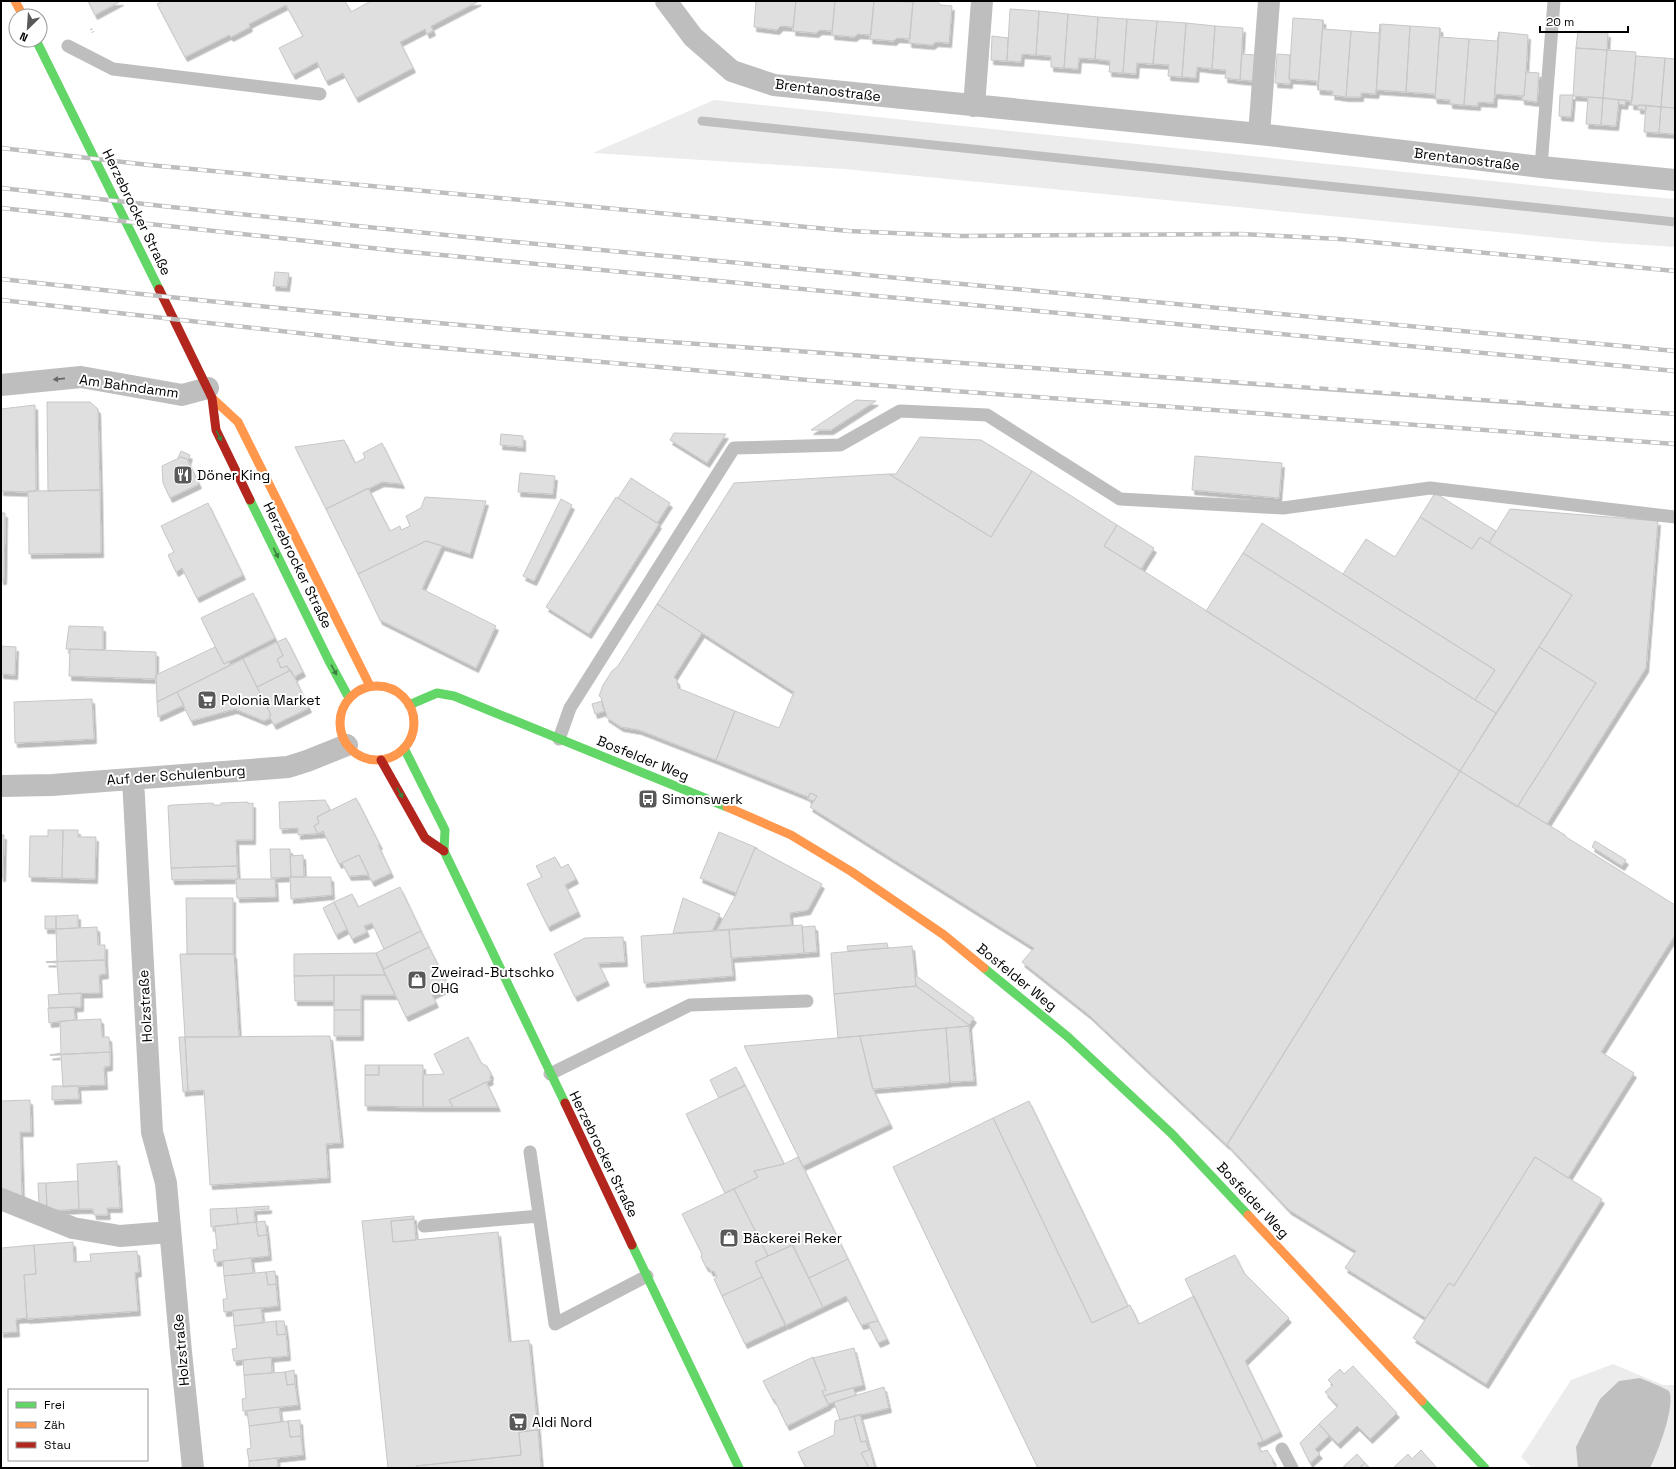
<svg xmlns="http://www.w3.org/2000/svg" width="1676" height="1469" font-family="'Space Grotesk',sans-serif">
	<style>
		.green { fill: #ececec }
		.water { fill: #bfbfbf }
		.lines { fill: none; stroke-linecap: round; stroke-linejoin: round }
		.stream { stroke: #bfbfbf; stroke-width: 9 }
		.building { fill: #dfdfdf; stroke: #c7c7c7; filter: url(#shadow) }
		.path { stroke: #b9b9b9; stroke-width: 2.5; stroke-dasharray: 1 2; stroke-linecap: butt }
		.lane { stroke: #bebebe; stroke-width: 13 }
		.street { stroke: #bebebe; stroke-width: 22 }
		.fast { stroke: #63d668; stroke-width: 9 }
		.slow { stroke: #ff974d; stroke-width: 9 }
		.jam { stroke: #b3261e; stroke-width: 9 }
		.rail-casing { stroke: #bebebe; stroke-width: 4.5 }
		.rail { stroke: #fff; stroke-width: 3; stroke-dasharray: 9; stroke-linecap: butt }
		.oneway { fill: #686868 }
		.oneway2 { fill: #3b803e }
		.labels { text-anchor: middle; dominant-baseline: central; stroke-width: 4; stroke-linejoin: round; paint-order: stroke }
		.street-label { font-size: 14px; fill: #000; stroke: #fff }
		.poi-label { font-size: 14px; fill: #000; stroke: #fff; text-anchor: start }
	</style>
	<defs>
		<filter id="shadow"><feDropShadow dx="2.5" dy="4.5" stdDeviation="0" flood-color="#0004"/></filter>
	</defs>
	<rect width="100%" height="100%" fill="#fff"/>
	<path class="green" d="M714 100 1607 193 1675 199V247L1600 242 844 169 593 153Z
		M1613 1364 1663 1385H1675V1468H1532L1521 1457 1571 1380Z"/>
	<path class="water" d="M1640 1378C1649 1382 1661 1386 1669 1391 1676 1405 1658 1452 1650 1468H1578L1576 1447 1600 1399 1619 1381Z"/>
	<g class="lines">
		<path class="stream" d="M702 121 1675 222"/>
	</g>
	<path class="building" d="M88 1H121L95 15Z
		M163 1H345L351 12 371 1H479L431 26 433 31 427 34 425 29 400 42 413 68 356 98 343 73 326 81 317 62 293 75 279 48 303 36 286 5 249 24 250 27 231 37 229 35 185 57 157 4Z
		M756 1H796L793 27 781 26 777 30 754 27Z
		M796 1H835L832 31 820 30 816 33 793 31Z
		M835 1H874L871 35 858 34 854 37 832 35Z
		M874 1 913 2 910 39 897 38 894 41 870 39Z
		M913 1H937L940 5 952 6 949 43 936 42 932 45 909 43Z
		M1010 9 1039 11 1036 55 1022 54 1021 62 1007 61Z
		M1039 11 1068 14 1064 68 1051 67V56L1036 55Z
		M1068 14 1098 17 1095 59 1079 58 1078 69 1064 68Z
		M1098 17 1127 19 1123 73 1109 72 1110 61 1095 59Z
		M1293 18 1323 20 1318 90 1317 81 1289 79Z
		M1127 19 1157 21 1153 64 1137 63 1136 74 1123 73Z
		M1323 20V29L1351 31 1346 97 1332 95 1333 91 1318 90Z
		M1157 21 1186 23 1182 77 1168 76 1169 65 1153 64Z
		M1186 23 1215 26 1212 69 1197 67 1196 78 1182 77Z
		M1380 24 1376 94 1361 93V97H1346L1351 31 1379 33Z
		M1381 24 1410 26 1406 92 1377 90 1376 94Z
		M1215 26 1243 28 1240 80 1225 78 1226 70 1212 69Z
		M1410 26 1440 28 1435 99 1434 94 1406 92Z
		M1440 28V37L1469 39 1464 105 1450 104V100L1435 99Z
		M1578 31 1608 33 1607 50 1576 48Z
		M1499 32 1494 103 1478 102V106L1464 105 1469 39 1497 41Z
		M1499 32 1528 35 1526 72 1524 96 1495 94 1494 103Z
		M992 36 1008 38 1007 61 991 60Z
		M1576 48 1607 50 1603 98 1573 96Z
		M1607 50 1636 52 1632 101 1603 98Z
		M1242 54 1255 55 1253 81 1240 80Z
		M1277 54 1290 55 1289 79H1290V84L1275 83Z
		M1636 56 1665 58 1661 107 1631 105Z
		M1665 58 1675 59V108L1661 107Z
		M1526 72 1539 73 1537 102 1522 100V96H1524Z
		M1560 95H1573L1571 117 1559 116Z
		M1588 97 1603 98 1601 125 1586 124Z
		M1603 98 1619 100 1616 126 1601 125Z
		M1619 100H1626L1625 105 1618 104Z
		M1638 105H1646V110L1638 109Z
		M1646 105 1661 107 1659 133 1644 132Z
		M1661 107 1675 108V134L1659 133Z
		M275 272 289 273 287 287 273 286Z
		M856 400 876 401 831 430H811Z
		M47 402H90L98 409 100 490 48 491Z
		M35 405 36 491 28 492 1 491V409Z
		M674 433 726 434 707 463 670 440Z
		M501 434 523 436V447L500 445Z
		M920 437 981 440 1032 471 991 537 889 474H896Z
		M344 440 355 463 365 458 363 453 382 443 402 484 382 482 326 509 295 447Z
		M181 451 190 455 188 461 187 459 181 457 178 458Z
		M1195 456 1282 463 1279 498 1192 490Z
		M181 457 187 459 199 484 170 498 163 483 162 466Z
		M1032 471 1117 525 1104 546 1460 771 1227 1145 1089 1015 1022 962 1034 948 810 807 817 796 810 793 808 797 716 760 735 711 779 728 794 692 657 604 734 483 889 474 991 537Z
		M520 473 555 476 553 494 518 492Z
		M631 478 670 503 657 523 618 498Z
		M368 488 390 531 400 526 401 530 410 526 406 516 421 508 425 497 486 501 470 554 426 541 358 574 326 509Z
		M100 490 101 553 29 554 28 491Z
		M1435 493 1496 531 1489 543 1480 537 1472 549 1420 517Z
		M616 497 659 524 589 634 546 607Z
		M561 499 572 505 534 581 523 576Z
		M208 503 243 575 197 598 182 568 176 572 168 555 174 552 161 526Z
		M1510 509 1658 521 1646 668 1547 824 1518 806 1596 683 1539 647 1572 595 1489 543Z
		M1 513H5L4 580H1Z
		M1420 517 1472 549 1480 537 1572 595 1496 713 1475 700 1495 670 1343 574 1366 539 1395 557Z
		M1262 523 1495 670 1475 700 1243 553Z
		M1117 525 1154 548 1141 569 1104 546Z
		M426 541 442 546 422 589 496 626 476 668 380 620 358 574Z
		M1243 553 1496 713 1460 771 1206 611Z
		M253 593 275 638 224 664 201 618Z
		M657 604 702 633 674 677 677 680 678 688 735 711 716 760 639 730 621 727 606 717 607 714 603 708 601 697 599 696 603 685 612 671 618 666Z
		M69 626 103 627V650L66 649Z
		M286 638 303 672 294 677 287 666 281 668 277 659 283 656 277 642Z
		M277 642 283 656 277 659 281 668 287 666 289 671 257 687 243 659Z
		M1 646 16 647 15 675 1 674Z
		M215 647 224 664 229 661 230 665 157 702 156 675Z
		M1539 647 1596 683 1517 807 1460 771Z
		M70 649 156 652V679L69 676Z
		M243 659 271 715 269 716 270 718 264 721 235 709 191 721 177 692Z
		M291 670 309 708 274 725 269 716 271 715 257 687Z
		M177 692 184 705 158 717 157 702Z
		M92 699 94 739 15 743 14 702Z
		M602 701 605 711 595 714 592 704Z
		M1460 771 1565 835 1566 837 1675 905V935L1601 1052 1634 1073 1568 1178 1535 1157 1454 1286 1449 1283 1426 1318 1345 1268 1356 1251 1289 1210 1227 1144Z
		M810 793 817 796 814 801 808 799Z
		M356 798 380 845H378L391 873 372 882 359 855 339 864 323 831 318 834 314 826 319 823 317 817Z
		M325 800 330 810 317 817 319 823 314 826 318 834 323 831 324 833 298 835V828L280 829 279 802Z
		M248 802 249 804 253 803V840H236L237 866 171 868 168 806 172 805 213 803V805H221V803Z
		M48 830H63L62 878 29 877 30 836H48Z
		M63 830H78V837H96L95 879 62 878Z
		M719 832 757 848V849L755 848 736 893 700 878Z
		M1 835H4L3 877H1Z
		M1595 841 1626 860 1622 866 1592 847Z
		M755 848 822 884 808 910 790 913 791 925 717 930 737 893H736Z
		M270 849H290L291 877 271 878Z
		M303 855 304 877H291L290 856Z
		M359 855 369 875 349 876 342 863Z
		M555 857 561 868 568 864 576 879 565 885 578 912 548 927 527 884 542 877 536 866Z
		M237 866 238 879 172 880 171 868Z
		M290 877H331L332 895 291 899Z
		M236 879H275L276 897 237 898Z
		M400 887 421 931 384 949 372 923 364 926 367 932 352 939 334 902 352 894 358 907Z
		M186 898H233V954H187Z
		M683 898 720 914 712 931 673 933Z
		M334 902 347 929 336 935 323 908Z
		M78 915V928L56 929V916Z
		M45 916H56V929H45Z
		M802 925 804 953 731 958 729 930Z
		M815 926 817 952 804 953 802 927Z
		M97 927 98 945H105V960L46 962 57 961 56 929Z
		M729 930 733 976 644 983 641 936Z
		M421 931 429 947 384 969 376 953Z
		M623 937 625 962 598 963 607 981 575 997 554 954 585 938Z
		M887 943 888 948 848 951 847 946Z
		M912 946 916 986 834 994 831 953Z
		M429 947 449 987 432 995 436 1003 406 1017 383 969Z
		M376 953 385 975 294 976V954Z
		M180 954H234L239 1037H185Z
		M105 960 106 974 99 975 100 993 59 994 57 963 46 962Z
		M334 975V1001H295L294 976Z
		M334 975H385L395 995H361V1010H334Z
		M915 975 974 1018 969 1025 916 986Z
		M916 986 969 1025V1026L838 1038 834 994Z
		M81 993V1007L49 1008 48 995Z
		M74 1007 75 1020 49 1023 48 1008Z
		M334 1010H361V1036H334Z
		M101 1019 102 1037H109L110 1052 50 1055 61 1053 60 1021Z
		M969 1026 974 1081 950 1082 946 1028Z
		M946 1028 950 1082 947 1083 873 1089 860 1036Z
		M330 1036 341 1143 326 1144 328 1178 210 1185 204 1090 188 1091 185 1037Z
		M860 1036 872 1087 890 1124 803 1166 744 1046Z
		M179 1037H185L188 1091 183 1092Z
		M468 1037 481 1063 487 1066 491 1074 490 1078 491 1080 449 1100 453 1107H423V1075L444 1074 434 1054Z
		M110 1052V1066L104 1067 105 1085 78 1086 63 1087 61 1055H50Z
		M365 1065H379V1075H365Z
		M379 1065H423V1107L365 1106V1075H379Z
		M736 1067 745 1086 719 1098 710 1080Z
		M486 1082 498 1107H453L449 1100Z
		M745 1085 784 1164 754 1171 758 1177 725 1193 686 1114Z
		M52 1086H78L79 1099 52 1100Z
		M30 1100 31 1132H20L22 1198 1 1191V1101Z
		M1029 1101 1128 1306 1092 1323 993 1118Z
		M993 1118 1092 1323 1130 1305 1139 1324 1194 1296 1263 1441 1257 1443 1261 1452 1267 1450 1274 1461H1272L1276 1468H1039L1037 1466 893 1167Z
		M798 1157 848 1259 809 1278 793 1245 768 1256 734 1189 758 1177 754 1171 784 1164Z
		M1535 1157 1602 1199 1486 1384 1413 1338 1449 1283 1454 1286Z
		M117 1161 120 1208H107L108 1215H94L93 1209H79L77 1164Z
		M78 1181 79 1209 47 1211 46 1183Z
		M38 1183H46L47 1206H39Z
		M734 1189 768 1256 755 1262 762 1277 722 1296 714 1279 717 1277 714 1271 711 1272 709 1268 706 1267 701 1257 702 1254 682 1214Z
		M269 1206V1209L254 1210 255 1222 238 1224 236 1208Z
		M236 1208 238 1224 211 1227 210 1209Z
		M414 1216V1219L391 1221 393 1242 498 1232 509 1342 529 1340 538 1430 519 1432 521 1455 416 1466 417 1468H388L362 1221Z
		M414 1219 416 1240 393 1242 391 1221Z
		M265 1221 267 1235 258 1236 256 1222Z
		M256 1222 258 1236 267 1235 269 1256 215 1262 213 1250 217 1249 215 1226Z
		M73 1242 74 1262 91 1261 90 1254 137 1251 139 1272 135 1273 138 1311 27 1319 24 1275 36 1274 34 1245Z
		M34 1245 36 1274 24 1275 27 1318 16 1319 17 1332 1 1333V1248Z
		M792 1245 823 1307 786 1325 755 1262Z
		M1235 1255 1244 1273 1289 1318 1245 1361 1280 1432 1263 1441 1185 1279Z
		M251 1258 253 1273 224 1276 223 1261Z
		M848 1259 878 1321 861 1325 846 1296 823 1307 809 1278Z
		M275 1271 276 1284 268 1285 266 1272Z
		M266 1272 268 1285 276 1284 278 1306 224 1312 223 1299H227L224 1276Z
		M762 1277 785 1325 745 1344 722 1296Z
		M261 1308 263 1323 234 1326 233 1310Z
		M276 1321 277 1335 286 1334 288 1356 234 1361 232 1349 237 1348 234 1326Z
		M276 1321H284L286 1334 277 1335Z
		M878 1321 887 1339 878 1343 868 1323Z
		M854 1348 863 1385 829 1394 824 1396 822 1391 826 1390 813 1358Z
		M271 1357 272 1373 244 1375 243 1360Z
		M813 1357 826 1390 822 1391 829 1405 787 1426 774 1399 773 1400 763 1381Z
		M1353 1366 1397 1413 1370 1439 1357 1426 1338 1444 1319 1424 1338 1406 1325 1392 1333 1385 1328 1380 1340 1369 1344 1374Z
		M294 1370 295 1384 287 1385 285 1372Z
		M285 1372 287 1385 295 1384 298 1405 243 1411 242 1399 246 1398 244 1375Z
		M884 1387 889 1408 840 1420 834 1402Z
		M853 1388 856 1395 828 1404 824 1396Z
		M279 1407 281 1422 249 1426 247 1411Z
		M862 1414 854 1416 861 1442 866 1441 869 1450 861 1453 869 1468H806L798 1452 834 1435 835 1421Z
		M860 1415 867 1440 875 1468H869L861 1453 869 1450 866 1441 861 1442 854 1416Z
		M300 1420 301 1436 290 1437 288 1421Z
		M288 1421 290 1437 301 1436 303 1455 249 1461 247 1449 251 1448 249 1426Z
		M1319 1424 1329 1436 1315 1449 1320 1454 1310 1463 1300 1443Z
		M538 1430 541 1468H417L416 1466 521 1455 519 1432Z
		M1421 1450 1437 1468H1393L1408 1454 1412 1459Z
		M1357 1454 1365 1463 1359 1468H1342Z
		M277 1458 278 1468H249V1461Z
		M1365 1463 1370 1468H1359Z"/>
	<g class="lines">
		<path class="path" d="M91 29 94 34"/>
		<path class="lane" d="M68 46 113 69 320 94
			M1541 167 1554 1
			M559 739 570 708 734 448 840 445 900 411 987 415 1120 499 1283 508 1430 488 1675 517
			M550 1074 690 1005 807 1001
			M530 1152 555 1324 647 1276
			M424 1226 539 1216
			M1282 1449 1292 1468"/>
		<path class="street" d="M666 1 693 37 732 71 774 85 1259 134 1541 167 1675 180
			M974 106 982 1
			M1259 134 1269 1
			M1 385 81 377 182 395 208 388
			M133 779 152 1132 166 1183 181 1352 193 1468
			M1 786 52 785 288 767 307 761 347 745
			M1 1199 73 1228 120 1236 170 1232"/>
		<path class="fast" d="M36 40 159 289
			M250 500 329 661 349 698
			M409 705 437 693 454 696 727 807
			M404 748 445 830 444 851 565 1103
			M984 968 1068 1037 1172 1134 1248 1215
			M632 1245 739 1468
			M1422 1401 1485 1468"/>
		<path class="slow" d="M15 1 23 16
			M212 398 238 422 370 686
			M340 723a37 37 0 1 1 74 0a37 37 0 1 1-74 0Z
			M727 807 791 835 852 872 944 935 984 968
			M1248 1215 1422 1401"/>
		<path class="jam" d="M159 289 212 398 216 430 250 500
			M381 760 425 838 444 851
			M565 1103 632 1245"/>
		<g class="rail-casing">
			<path id="rail" d="M1 148 149 165 849 231 961 236 1241 234 1340 239 1675 271
				M1 188 171 207 505 241 1675 351
				M1 208 399 251 1675 371
				M1 279C219 303 438 325 656 341 996 367 1336 387 1675 414
				M1 300 397 344 819 381 1675 444"/>
		</g>
		<use href="#rail" class="rail"/>
	</g>
	<defs><path id="oneway-solid" d="M-6-.8H1V-3.2L6.5 0L1 3.2V.8H-6Z"/></defs>
	<use class="oneway" href="#oneway-solid" transform="translate(59 379) rotate(174)"/>
	<g class="oneway2">
		<use href="#oneway-solid" transform="translate(219 436) rotate(64)"/>
		<use href="#oneway-solid" transform="translate(276 553) rotate(64)"/>
		<use href="#oneway-solid" transform="translate(334 670) rotate(62)"/>
		<use href="#oneway-solid" transform="translate(400 793) rotate(61)"/>
	</g>
	<defs>
		<g id="restaurant-square" transform="scale(1)"><rect x="-9" y="-9" width="18" height="18" rx="4" fill="#595959" stroke="#fff"/><path d="M-5-6h1v4h1v-4h1v4h1v-4h1v5L-1.5 .5V6h-2V.5L-5-1ZM5-6V6H3V1.5H1.5Q1.5-4 5-6Z" fill="#fff"/></g>
		<g id="supermarket-square" transform="scale(1)"><rect x="-9" y="-9" width="18" height="18" rx="4" fill="#595959" stroke="#fff"/><path d="M-6-5.5h2.5l.6 2H6L4.5 2H-2.5L-4.4-4H-6ZM-1.5 3.2a1.3 1.3 0 1 0 .1 0ZM3 3.2a1.3 1.3 0 1 0 .1 0Z" fill="#fff"/></g>
		<g id="bus-square" transform="scale(1)"><rect x="-9" y="-9" width="18" height="18" rx="4" fill="#595959" stroke="#fff"/><path d="M-5-6H5V4H4V6H2V4H-2V6H-4V4H-5ZM-3.5-4V0h7V-4ZM-3.5 1.2v1.5H-2V1.2ZM2 1.2v1.5H3.5V1.2Z" fill="#fff"/></g>
		<g id="shop-square" transform="scale(1)"><rect x="-9" y="-9" width="18" height="18" rx="4" fill="#595959" stroke="#fff"/><path d="M-5-2.5h2.3a2.7 3.5 0 0 1 5.4 0H5L5.5 6h-11ZM-1.5-2.5h3a1.5 2.3 0 0 0-3 0Z" fill="#fff"/></g>
	</defs>
	<g fill-rule="evenodd">
		<use href="#restaurant-square" x="183" y="475"/>
		<use href="#supermarket-square" x="207" y="700"/>
		<use href="#bus-square" x="648" y="799"/>
		<use href="#shop-square" x="417" y="980"/>
		<use href="#shop-square" x="729" y="1238"/>
		<use href="#supermarket-square" x="518" y="1422"/>
	</g>
	<g class="labels">
		<g class="street-label">
			<text transform="translate(828 90) rotate(7)">Brentanostraße</text>
			<text transform="translate(1467 159) rotate(7)">Brentanostraße</text>
			<text transform="translate(137 212) rotate(64)">Herzebrocker Straße</text>
			<text transform="translate(129 386) rotate(8)">Am Bahndamm</text>
			<text transform="translate(298 565) rotate(64)">Herzebrocker Straße</text>
			<text transform="translate(643 758) rotate(22)">Bosfelder Weg</text>
			<text transform="translate(176 775) rotate(-4)">Auf der Schulenburg</text>
			<text transform="translate(1017 977) rotate(39)">Bosfelder Weg</text>
			<text transform="translate(145 1006) rotate(-93)">Holzstraße</text>
			<text transform="translate(604 1154) rotate(64)">Herzebrocker Straße</text>
			<text transform="translate(1253 1200) rotate(47)">Bosfelder Weg</text>
			<text transform="translate(181 1350) rotate(-95)">Holzstraße</text>
		</g>
		<g class="poi-label">
			<text x="197" y="475">Döner King</text>
			<text x="221" y="700">Polonia Market</text>
			<text x="662" y="799">Simonswerk</text>
			<text x="431" y="972">Zweirad-Butschko<tspan x="431" dy="16">OHG</tspan></text>
			<text x="743" y="1238">Bäckerei Reker</text>
			<text x="532" y="1422">Aldi Nord</text>
		</g>
	</g>
	<rect width="1676" height="1469" fill="none" stroke="#000000" stroke-width="4"/>
	<rect x="8" y="1389" width="140" height="72" fill="#ffffff" stroke="#999999"/>
	<rect x="16" y="1402" width="20" height="6" fill="#63d668" stroke="#999999"/>
	<text x="44" y="1409" font-size="12" fill="#000000">Frei</text>
	<rect x="16" y="1422" width="20" height="6" fill="#ff974d" stroke="#999999"/>
	<text x="44" y="1429" font-size="12" fill="#000000">Zäh</text>
	<rect x="16" y="1442" width="20" height="6" fill="#b3261e" stroke="#999999"/>
	<text x="44" y="1449" font-size="12" fill="#000000">Stau</text>
	<g transform="translate(28 28) rotate(205)"><circle r="19" fill="#ffffff" stroke="#999999"/>
	<path d="M0-3L7 15L0 10L-7 15Z" fill="#595959"/>
	<text y="-6" font-size="11" font-weight="bold" text-anchor="middle" fill="#000000">N</text>
	</g>
	<path d="M1540 26v6h88v-6" fill="none" stroke="#000000" stroke-width="2"/>
	<text x="1546" y="26" font-size="12" fill="#000000" stroke="#ffffff" stroke-width="3" paint-order="stroke">20 m</text>
</svg>
